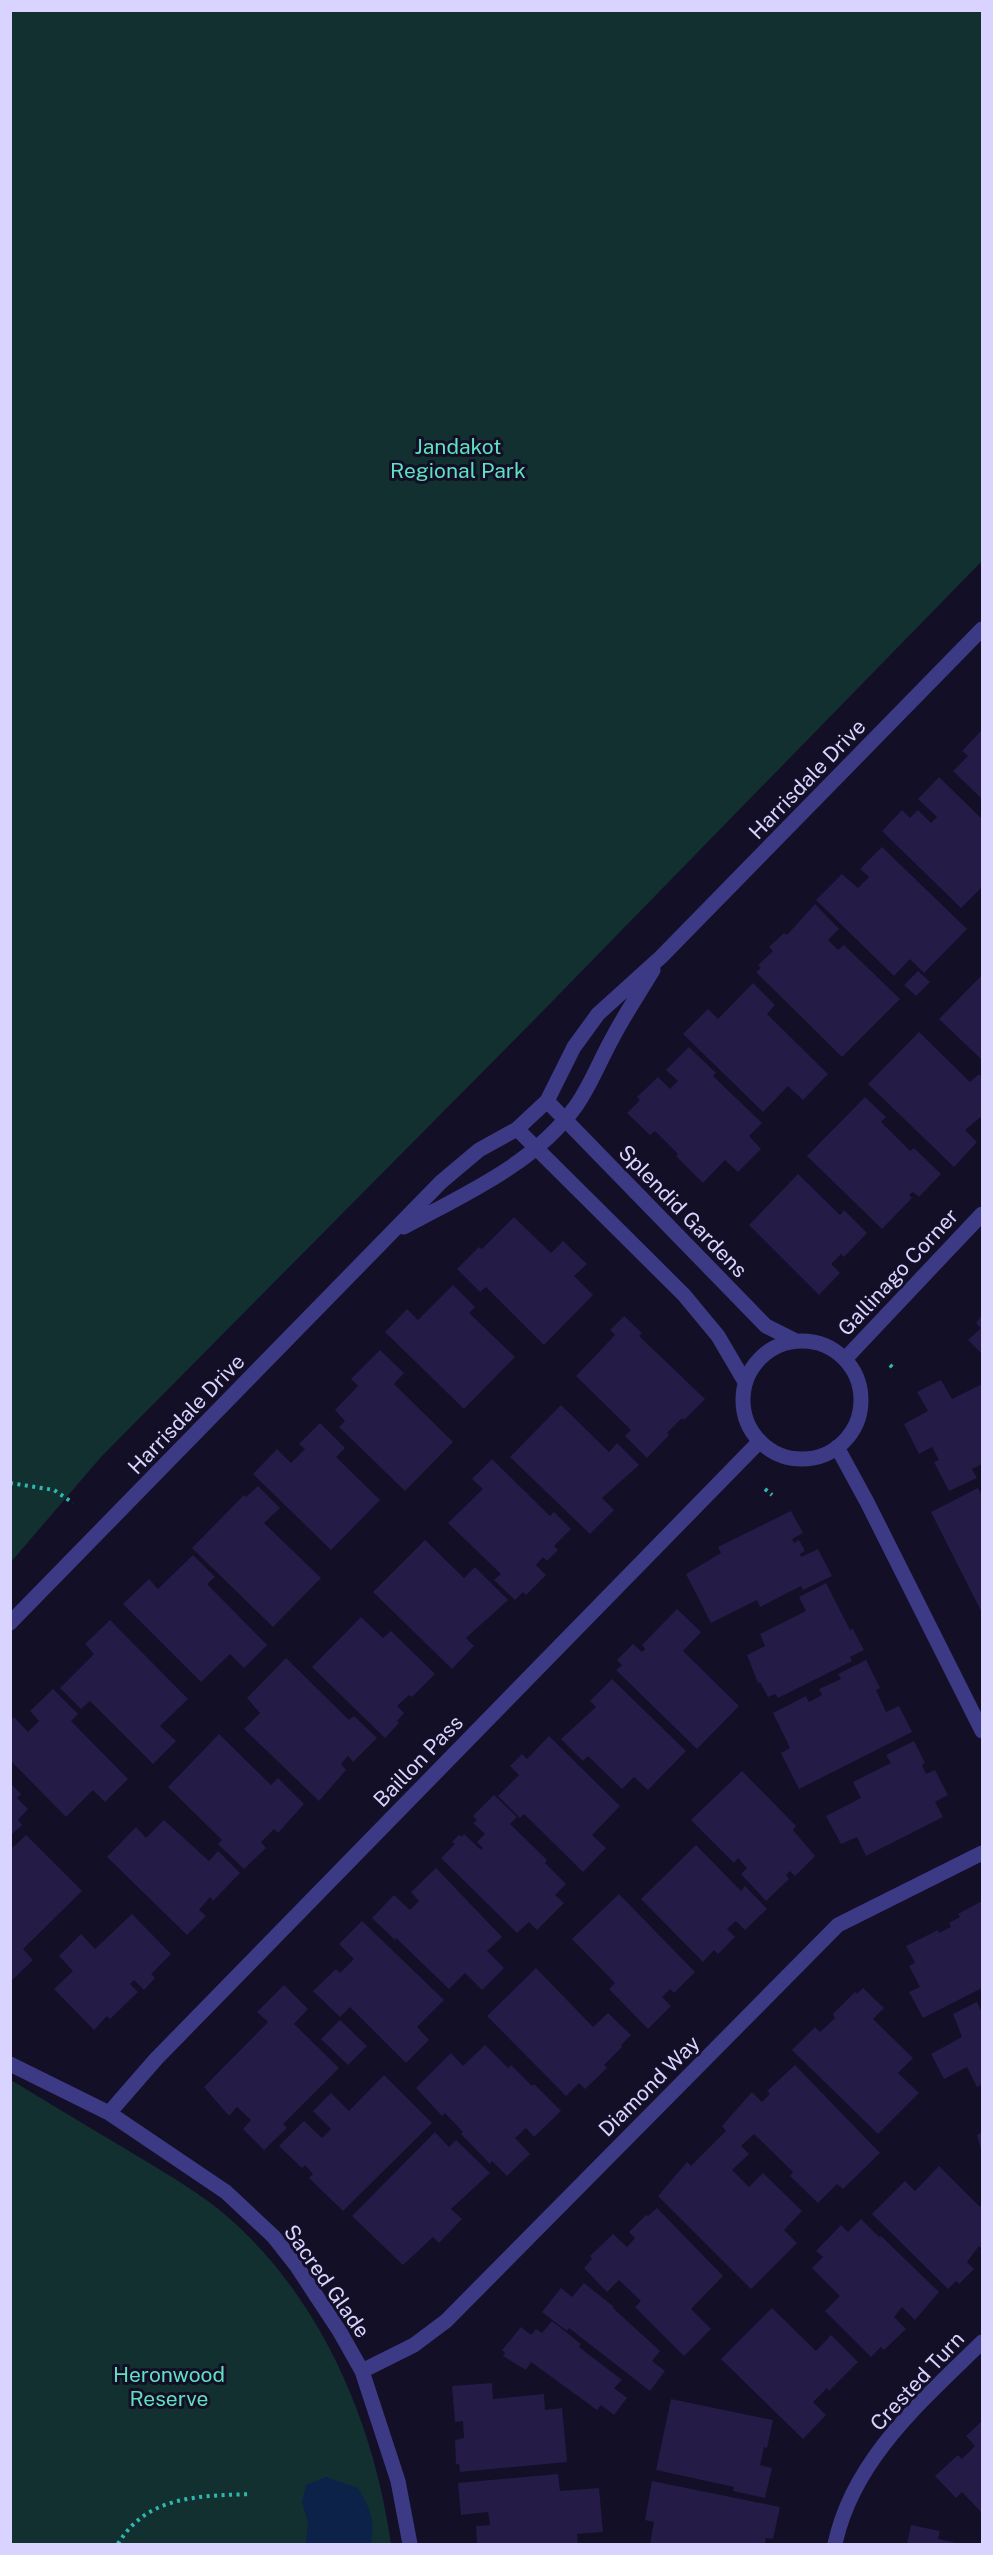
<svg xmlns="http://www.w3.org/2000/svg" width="993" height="2555" font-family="'Public Sans',sans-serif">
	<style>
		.green { fill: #12302f }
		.water { fill: #0c2248 }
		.building { fill: #241b47 }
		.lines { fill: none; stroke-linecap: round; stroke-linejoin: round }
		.path { stroke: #2fb8b0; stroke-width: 4; stroke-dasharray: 3 4.5; stroke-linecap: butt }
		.minor { stroke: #3d3a85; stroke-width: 15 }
		.labels { text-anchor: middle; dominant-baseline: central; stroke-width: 6; stroke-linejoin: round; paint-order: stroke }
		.park-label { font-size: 21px; fill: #5fe0c0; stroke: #130f26 }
		.street-label { font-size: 21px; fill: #d9d4ff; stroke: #130f26 }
	</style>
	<rect width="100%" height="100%" fill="#130f26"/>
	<path class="green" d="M11 10 982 11V561L535 1019 101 1457 11 1562Z
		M11 2080C53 2106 96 2131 139 2157 170 2176 202 2194 229 2218 322 2300 374 2423 391 2544H11Z"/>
	<path class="water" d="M326 2477 358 2488C371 2511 375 2518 371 2544H306L308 2522 302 2502 306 2485Z"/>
	<path class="building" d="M982 730V799L953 771 968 756 962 751Z
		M939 777 982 819V887L961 908 882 831 902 810 910 818 918 810 931 823 937 817 918 799Z
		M882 847 967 929 924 973 910 959 894 976 816 900 842 874 858 888 869 877 860 869Z
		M815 904 839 929 828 940 838 950 844 945 900 999 842 1057 756 972 761 968 758 965 773 951 769 947 784 933 787 935Z
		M918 971 930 982 916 996 904 985Z
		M982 975V1060L939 1019Z
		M753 983 775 1005 767 1014 828 1074 803 1100 788 1086 763 1112 683 1034 708 1009 718 1019Z
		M919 1032 970 1082 979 1074 982 1077V1116L965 1130 977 1142 954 1167 868 1084Z
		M689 1047 716 1073 713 1076 762 1123 749 1136 761 1149 738 1172 725 1160 703 1183 676 1156 678 1154 655 1131 650 1135 627 1113 640 1100 637 1097 658 1077 670 1089 678 1081 666 1070Z
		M865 1097 886 1117 881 1122 910 1151 914 1148 941 1174 919 1197 913 1192 909 1195 912 1198 882 1229 807 1156Z
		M798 1174 840 1215 844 1210 867 1233 844 1257 841 1254 831 1264 840 1273 819 1295 749 1225Z
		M514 1217 551 1253 563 1241 587 1264 574 1276 593 1295 544 1345 486 1287 480 1292 457 1269 479 1247 482 1249Z
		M453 1285 475 1307 469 1313 515 1357 464 1409 385 1332 407 1309 418 1320Z
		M982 1315V1354L968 1340 981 1328 976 1323Z
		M624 1316 642 1333 639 1336 705 1399 684 1420 682 1418 667 1433 669 1435 647 1458 625 1436 631 1430 576 1376 615 1335 610 1330Z
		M380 1350 404 1373 394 1384 453 1442 405 1491 339 1427 345 1421 335 1410 358 1386 351 1379Z
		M941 1380 952 1399 982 1384V1464L972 1469 977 1478 949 1491 934 1462 939 1460 932 1447 919 1454 904 1424 928 1411 917 1392Z
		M561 1405 609 1452 617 1443 639 1465 602 1498 614 1510 590 1534 510 1457Z
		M320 1423 345 1448 336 1457 380 1500 331 1550 253 1474 277 1449 291 1463 305 1449 299 1444Z
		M492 1459 550 1516 554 1512 571 1529 554 1546 558 1550 547 1561 543 1557 536 1565 546 1575 526 1595 523 1592 515 1600 494 1580 501 1574 448 1523 483 1489 472 1479Z
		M258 1486 280 1508 264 1523 321 1578 273 1627 192 1548 244 1495 246 1497Z
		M978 1488 982 1496V1613L931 1512Z
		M791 1511 803 1533 792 1539 794 1543 799 1540 805 1551 800 1554 801 1557 818 1549 832 1576 803 1590 801 1586 760 1607 757 1600 711 1623 686 1574 721 1553 718 1547Z
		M425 1540 464 1578 475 1567 508 1600 466 1638 474 1646 452 1669 373 1592Z
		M193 1555 215 1577 207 1584 267 1645 244 1668 230 1654 201 1682 123 1604 149 1579 158 1589Z
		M826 1583 850 1630 853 1629 864 1650 850 1657 852 1661 778 1698 775 1694 768 1697 760 1682 758 1683 747 1655 765 1646 760 1634 806 1611 799 1597Z
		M677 1609 701 1632 683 1651 739 1706 697 1749 616 1670 622 1665 617 1660 633 1644 642 1652 645 1649 642 1645Z
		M361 1617 383 1638 391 1631 435 1674 412 1697 409 1695 397 1706 404 1713 397 1721 399 1723 385 1738 312 1667Z
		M110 1620 188 1699 160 1726 176 1741 153 1764 90 1701 81 1709 60 1688 94 1654 85 1644Z
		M286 1658 349 1720 354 1716 377 1738 353 1762 348 1756 341 1764 346 1770 319 1801 244 1729 260 1713 247 1698Z
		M866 1660 880 1688 876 1690 886 1712 899 1706 912 1732 799 1789 781 1753 790 1748 773 1713 806 1696 809 1702 822 1695 819 1689 841 1679 838 1674Z
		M612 1679 686 1751 648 1790 634 1777 622 1789 588 1756 583 1761 561 1739 596 1707 590 1701Z
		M53 1689 78 1714 71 1721 128 1779 105 1802 93 1790 66 1817 10 1760V1720L14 1717 28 1732 39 1721 30 1711Z
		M219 1734 271 1785 278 1778 304 1804 278 1833 274 1829 261 1842 266 1848 244 1869 218 1844 222 1840 168 1787Z
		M549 1736 620 1806 592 1835 606 1848 583 1872 524 1814 520 1818 498 1796 519 1775 510 1766 522 1754 527 1759Z
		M914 1741 925 1763 922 1765 926 1774 935 1770 948 1795 935 1802 943 1817 866 1856 857 1837 841 1844 826 1816 861 1798 853 1782 891 1763 886 1755Z
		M742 1771 796 1826 793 1830 815 1856 795 1876 790 1871 786 1875 789 1879 766 1901 741 1874 747 1868 738 1858 734 1863 691 1820Z
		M10 1783 21 1794 17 1798 28 1809 18 1820 22 1825 10 1836Z
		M494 1795 517 1817 510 1824 547 1860 545 1863 566 1884 555 1895 564 1903 537 1930 529 1922 517 1933 441 1858 455 1844 452 1842 459 1835 462 1837 464 1834 481 1850 483 1848 477 1842 485 1834 473 1823 477 1820 473 1816Z
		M164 1820 209 1861 218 1851 240 1873 213 1901 210 1897 199 1910 206 1916 187 1935 107 1857 136 1827 146 1838Z
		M26 1835 82 1891 23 1949 33 1960 10 1982V1850Z
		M696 1845 741 1891 745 1886 767 1909 745 1930 736 1921 727 1929 735 1937 718 1954 714 1950 703 1962 641 1899Z
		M436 1868 502 1937 487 1951 504 1968 482 1990 465 1973 449 1989 396 1938 395 1940 372 1918 394 1895 410 1910 419 1901 411 1892Z
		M619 1894 695 1972 674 1993 670 1989 662 1997 671 2006 648 2029 609 1989 615 1983 572 1939Z
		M982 1901V1988L923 2018 909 1992 920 1987 909 1966 915 1963 906 1946 938 1930 939 1933 951 1927 949 1923 960 1917 958 1914Z
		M132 1914 171 1954 151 1974 155 1978 144 1990 134 1980 130 1984 138 1992 110 2019 107 2016 94 2030 54 1989 73 1971 59 1956 81 1934 95 1949Z
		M362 1921 444 2000 417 2027 429 2040 406 2063 350 2007 340 2017 313 1991 336 1969 340 1973 354 1959 339 1944Z
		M536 1968 593 2027 608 2013 631 2035 621 2045 622 2047 604 2065 607 2068 585 2089 579 2083 566 2096 487 2016Z
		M284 1985 308 2009 294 2024 339 2068 283 2124 287 2128 264 2150 243 2129 251 2120 237 2107 229 2116 204 2087 268 2022 257 2012Z
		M863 1988 884 2008 873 2019 913 2058 898 2073 919 2093 878 2134 792 2050 815 2027 820 2032 835 2018 833 2014 855 1992 857 1994Z
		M977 2002 982 2013V2084L977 2087 967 2067 944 2079 931 2054 962 2037 953 2014Z
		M340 2020 367 2046 348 2065 321 2039Z
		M485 2045 508 2068 511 2065 532 2086 534 2084 561 2111 534 2137 526 2128 515 2138 530 2154 507 2176 492 2161 490 2164 461 2134 463 2132 445 2113 442 2116 416 2088 451 2053 463 2066Z
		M795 2065 880 2153 843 2189 837 2184 818 2203 790 2176 793 2172 754 2134 741 2146 749 2154 732 2170 749 2187 763 2173 802 2211 784 2230 797 2243 751 2289 658 2196 687 2162 691 2166 726 2131 722 2126 752 2092 762 2102 770 2094 767 2091Z
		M384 2075 432 2123 343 2211 309 2178 313 2174 305 2165 302 2168 279 2146 304 2121 322 2138 331 2129 313 2111 331 2093 349 2111Z
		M435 2132 449 2147 456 2140 490 2173 451 2209 462 2219 439 2243 433 2237 403 2265 352 2216Z
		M982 2132V2153L977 2135Z
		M939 2166 980 2207 982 2204V2249L979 2246 967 2262 974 2269 959 2284 956 2281 948 2289 872 2214 905 2181 915 2191Z
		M657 2208 723 2276 691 2309 711 2329 684 2356 635 2307 641 2301 619 2280 607 2292 584 2268 592 2259 590 2256 613 2234 627 2247 635 2238 629 2232 646 2215 648 2216Z
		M861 2219 879 2237 881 2236 939 2292 915 2320 902 2307 894 2317 906 2329 884 2350 881 2347 871 2357 825 2311 840 2296 812 2268 823 2257 816 2251 841 2225 848 2232Z
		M584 2283 614 2307 613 2308 660 2351 652 2361 665 2371 650 2391 569 2328 567 2331 542 2312 561 2288 572 2297Z
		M772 2308 816 2351 831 2335 858 2362 829 2391 827 2388 813 2402 826 2415 803 2439 721 2359Z
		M552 2321 581 2344 579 2347 622 2380 614 2388 627 2398 614 2415 601 2405 597 2410 531 2362 526 2370 503 2356 505 2353 502 2350 521 2327 531 2335 536 2329 542 2333Z
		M492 2383 493 2399 544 2394 545 2410 562 2408 567 2462 460 2472 459 2464H456L455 2440 464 2438 463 2421 455 2422 452 2386Z
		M671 2399 773 2420 767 2448 764 2447 760 2465 772 2468 765 2498 733 2491 734 2487 656 2470Z
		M982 2421V2513L962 2492 956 2498 935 2476 958 2455 962 2459 975 2446 966 2436Z
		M558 2474 560 2491 599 2488 603 2532 577 2534 578 2544H477L476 2526 490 2525 488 2512 461 2515 458 2483Z
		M652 2481 780 2507 773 2539 766 2538 765 2544H650L654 2522 645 2520Z
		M911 2525 940 2531 938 2539 961 2544H907Z"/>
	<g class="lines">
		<path class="path" d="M890 1365 895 1370
			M10 1483 54 1490 73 1503
			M765 1489 772 1495
			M118 2544C147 2495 200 2496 251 2494"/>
		<path class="minor" d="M547 1101 766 1326 796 1341
			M517 1129 684 1295 718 1336 745 1382
			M404 1227C465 1194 534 1164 576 1106 591 1085 600 1060 613 1037 625 1014 640 992 653 970
			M743 1400a59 59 0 1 1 118 0a59 59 0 1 1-118 0Z
			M845 1359 982 1214
			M837 1447 867 1502 982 1731
			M10 1623 441 1182 479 1150 517 1129 547 1101 574 1047 598 1014 661 957 982 629
			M10 2064 109 2113 226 2192 274 2237 296 2265 340 2332 362 2371 398 2481 410 2544
			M109 2113 156 2059 760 1441
			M362 2371 414 2345 446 2321 838 1925 982 1853
			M835 2544C853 2459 923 2400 982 2342"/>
	</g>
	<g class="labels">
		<g class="park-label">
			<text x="458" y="446">Jandakot<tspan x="458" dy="24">Regional Park</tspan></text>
			<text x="169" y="2374">Heronwood<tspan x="169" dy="24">Reserve</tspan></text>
		</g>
		<g class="street-label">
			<text transform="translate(807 779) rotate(-46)">Harrisdale Drive</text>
			<text transform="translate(683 1211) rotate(46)">Splendid Gardens</text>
			<text transform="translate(898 1272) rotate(-47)">Gallinago Corner</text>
			<text transform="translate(186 1414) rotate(-46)">Harrisdale Drive</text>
			<text transform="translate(418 1761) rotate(-46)">Baillon Pass</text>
			<text transform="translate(649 2086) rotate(-45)">Diamond Way</text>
			<text transform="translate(327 2281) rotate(55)">Sacred Glade</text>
			<text transform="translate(917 2381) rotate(-47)">Crested Turn</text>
		</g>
	</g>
	<rect width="993" height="2555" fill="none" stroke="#d9d4ff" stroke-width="24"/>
</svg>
